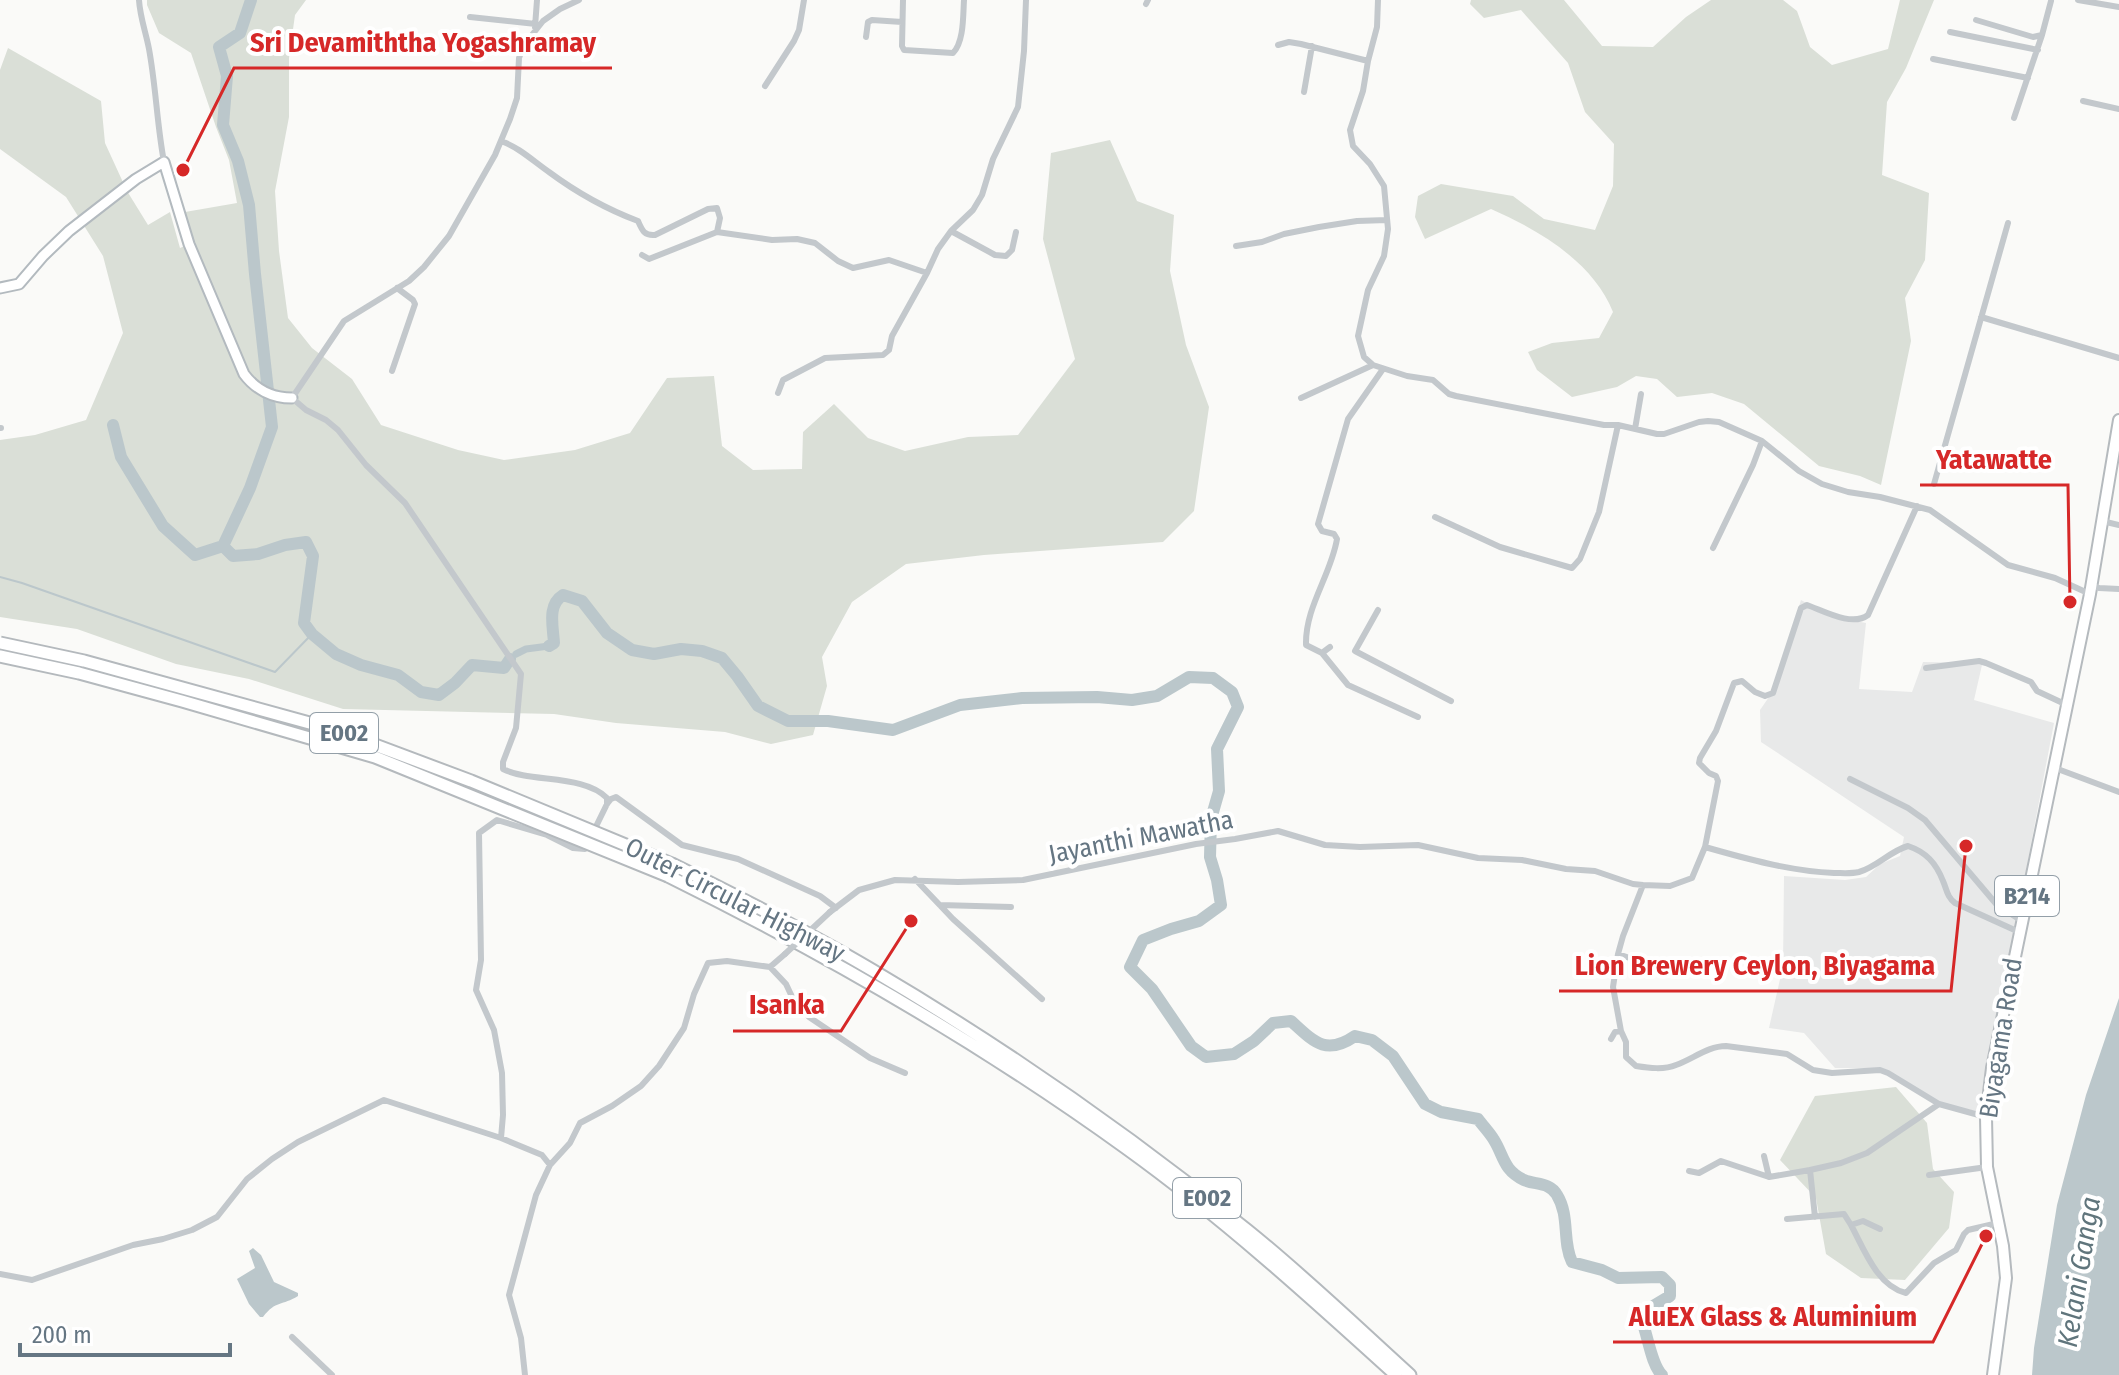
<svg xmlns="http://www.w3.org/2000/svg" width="2119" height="1375" font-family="'Fira Sans Condensed',sans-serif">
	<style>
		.built { fill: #e8e9e9 }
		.green { fill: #dadfd7 }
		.water { fill: #bbc7cb }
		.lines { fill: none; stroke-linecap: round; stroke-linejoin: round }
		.stream { stroke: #bbc7cb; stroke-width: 2 }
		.canal { stroke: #bbc7cb; stroke-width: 7 }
		.river { stroke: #bbc7cb; stroke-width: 12 }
		.secondary-casing { stroke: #b3babf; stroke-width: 13 }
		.primary-casing { stroke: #b5babe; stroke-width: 14 }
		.highway-casing { stroke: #b4b9bd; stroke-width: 15 }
		.street { stroke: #c3c8cc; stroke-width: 6 }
		.secondary { stroke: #fff; stroke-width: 9 }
		.primary { stroke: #fff; stroke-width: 10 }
		.highway { stroke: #fff; stroke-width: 11 }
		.highway-bridge-casing { stroke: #b4b9bd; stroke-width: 15; stroke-linecap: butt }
		.street-bridge { stroke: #c3c8cc; stroke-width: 6 }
		.highway-bridge { stroke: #fff; stroke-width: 11 }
		.labels { text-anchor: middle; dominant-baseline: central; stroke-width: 8; stroke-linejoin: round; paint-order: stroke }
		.shield { fill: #fff; stroke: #939fa8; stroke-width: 2 }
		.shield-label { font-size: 24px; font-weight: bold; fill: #657683 }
		.street-label { font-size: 26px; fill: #657683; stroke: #fff }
		.water-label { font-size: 28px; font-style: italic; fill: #60757c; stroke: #fff }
		.leader { fill: none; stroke: #d62828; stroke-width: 3 }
		.callout-dot { fill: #d62828; stroke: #fff; stroke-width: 3 }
		.callout-label { font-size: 28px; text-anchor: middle; font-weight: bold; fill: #d62828; stroke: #fff; stroke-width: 8; stroke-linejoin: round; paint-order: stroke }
	</style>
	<rect width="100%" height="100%" fill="#fafaf8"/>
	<path class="built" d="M1801 600 1830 616 1866 623 1859 689 1912 692 1923 662 1973 663 1982 665 1974 700 2054 723 1980 1112 1939 1103 1881 1068H1835L1804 1033 1769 1028 1783 966 1784 876 1845 880 1866 877 1880 864 1900 856 1904 837 1761 742 1760 710 1778 684 1781 665Z"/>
	<path class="green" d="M147 0H306L295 15 289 58V117L275 191 279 251 288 318 312 348 352 379 381 425 458 450 504 460 575 450 630 433 667 378 714 376 722 446 753 470 802 469 803 432 834 404 868 438 905 451 968 437 1018 435 1075 359 1043 239 1051 153 1110 140 1137 201 1174 215 1170 271 1186 345 1209 407 1194 511 1163 542 984 555 906 564 852 602 822 657 827 686 813 735 771 744 725 732 616 723 554 714 343 709 249 679 176 664 77 629 0 617V440L35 435 86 420 123 333 103 256 66 197 0 149V70L8 48 101 101 105 143 127 191 148 225 170 212 180 248 194 242 185 212 237 203 229 160 216 127 191 53 159 33 147 5Z
		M1471 0H1564L1602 46 1653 47 1686 17 1711 0H1783L1797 11 1810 47 1832 65 1888 49 1900 0H1934L1906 68 1887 102 1882 175 1929 193 1925 260 1905 298 1911 341 1881 485 1860 476 1819 466 1744 404 1712 393 1677 397 1657 379 1636 376 1617 387 1572 397 1537 370 1528 352 1552 343 1599 338 1613 312C1593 262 1539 230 1491 209L1425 239 1415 217 1418 196 1441 184 1513 196 1544 219 1595 230 1613 186 1614 144 1585 112 1568 63 1521 10 1484 18 1470 4Z
		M1896 1087 1927 1123 1933 1169 1954 1192 1949 1228 1905 1280 1861 1278 1826 1254 1816 1198 1780 1160 1815 1096Z"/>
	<path class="water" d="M2119 998V1375H2032L2034 1348 2057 1205 2086 1095Z
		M253 1248 261 1255 274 1282 298 1293V1296C282 1306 276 1300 263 1317H260L249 1304 237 1279 255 1268 249 1251Z"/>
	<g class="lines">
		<path class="stream" d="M0 577 22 583 275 672 312 634"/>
		<path class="canal" d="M516 654 526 649 549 646"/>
		<path class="river" d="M251 0 240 33 219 47 227 76 223 125 238 161 249 205 255 274 272 427 250 488 223 546 233 556 258 554 285 545 306 542 313 556 304 623 312 634 336 654 361 665 398 675 421 692 439 695 455 683 472 665 504 668 510 659
			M113 425 121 457 163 526 195 555 223 546
			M549 646 554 643C553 626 547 605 563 595L582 601 607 633 632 650 654 654 681 649 702 651 722 658 737 676 758 706 788 721H828L893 730 960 705 1022 698 1097 697 1132 700 1157 696 1189 677 1213 678 1232 692 1238 707 1217 749 1219 791 1211 819 1210 857 1217 880 1221 905 1199 921 1171 929 1143 940 1130 967 1152 989 1191 1046 1206 1057 1234 1054 1254 1041 1273 1023 1291 1021C1314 1042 1326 1056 1355 1036L1372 1040 1393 1056 1425 1104 1441 1112 1478 1119C1483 1126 1490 1133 1494 1140 1504 1156 1503 1170 1524 1180 1535 1185 1550 1182 1557 1195 1570 1216 1562 1241 1572 1262L1602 1270 1618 1278 1662 1277 1670 1285V1296L1650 1308 1643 1324C1648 1338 1652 1366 1662 1375"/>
		<g class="secondary-casing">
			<path id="secondary" d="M0 288 19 284 43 256 69 231 136 179 164 162 189 244 244 374C255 389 272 398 292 398"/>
		</g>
		<g class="primary-casing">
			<path id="primary" d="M1993 1375 2006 1278 2003 1246 1987 1167 1986 1117 1992 1068 2090 594 2119 420"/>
		</g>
		<g class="highway-casing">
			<path id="highway" d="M674 865C741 898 808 932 872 970 1003 1047 1128 1134 1247 1230 1303 1275 1356 1326 1410 1375
				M668 876C828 955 982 1044 1126 1148 1222 1217 1309 1296 1396 1375"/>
		</g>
		<path class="street" d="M139 0C140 17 146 33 149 49 156 87 157 125 164 162
			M579 0 560 9 543 21 524 45 519 58 517 98 510 119 495 155 449 236 424 267 409 281 344 321 292 398 306 410 326 420 338 430 366 465 405 503 521 674 516 728 503 762V769C530 783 584 774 607 798V804
			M903 0 902 46 904 50 953 53C964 42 963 16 964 0
			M1378 0 1377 27 1368 61 1363 91 1350 130 1353 146 1370 164 1384 186 1388 229 1384 256 1368 290 1358 336 1364 357 1373 365 1407 376 1433 380 1449 394 1456 396 1604 425H1618L1657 434H1664L1699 422 1708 421 1719 422 1762 441 1799 471 1822 484 1848 492 1880 497 1930 510 2008 565 2055 578 2090 594
			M2078 0 2119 7
			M1146 4 1148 0
			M470 17 536 24
			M1976 20 2033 37 2042 35 2051 1
			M535 27 537 0
			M1950 32 2038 50
			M866 37 868 22 872 20 902 22
			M1278 45 1289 42 1301 44 1368 61
			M1933 59 2028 78
			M765 86 794 41 799 30 804 0
			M1304 92 1312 46
			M2083 101 2119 109
			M2014 118 2042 35
			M501 141C520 148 533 161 549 172 576 192 606 209 638 221 642 230 644 236 655 235L708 209 717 208 720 218 717 232
			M951 231 995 255 1006 256 1012 250 1016 232
			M1236 246 1262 242 1284 234 1319 227 1357 221 1387 220
			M642 255 649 259 717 232 772 240 797 239 815 243 838 261 853 268 889 260 927 273
			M1981 317 2119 358
			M392 371 415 304 413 300 397 288
			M778 393 783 380 825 358 883 355 889 350 892 336 927 273 938 249 951 231 973 210 982 195 993 159 1018 107 1024 51 1026 0
			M1301 398 1373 365
			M0 428H1
			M1635 429 1641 394
			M1934 484 2008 223
			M1435 517 1500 547 1572 568 1580 559 1599 512 1618 425
			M2102 521 2119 525
			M1713 548 1753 465 1762 441
			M2091 585 2099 588 2119 589
			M1378 610 1355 651 1451 701
			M1330 647 1322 653 1306 645C1305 607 1331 575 1337 539L1334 534 1322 531 1318 524 1348 419 1383 369
			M1322 653 1348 685 1418 717
			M1926 668 1979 661 1986 663 2031 682 2037 691 2067 705
			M2055 768 2119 792
			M1850 779 1908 808 1925 820 1997 905 2022 921
			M1705 847 1718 781 1716 776 1709 773 1699 763 1700 758 1716 731 1734 683 1742 681 1755 692 1765 696 1773 693 1801 608 1807 605C1824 611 1852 627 1868 615L1917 506
			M915 879 953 919 1042 999
			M1643 885 1623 936 1618 954 1647 964
			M940 905 1011 907
			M830 912 859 890 895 880 958 882 1023 880 1196 844 1235 839 1278 831 1325 845 1360 847 1418 845 1478 858 1522 860 1566 869 1595 871 1633 884 1643 885 1670 886 1692 878 1705 847C1747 859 1790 871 1834 873 1842 873 1851 874 1859 872 1877 867 1890 851 1908 846 1926 852 1936 863 1943 881 1947 890 1947 897 1955 903L2019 932
			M770 967 786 984 794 1001 809 1017 870 1058 905 1073
			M1621 1031 1626 1042V1057L1636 1066C1649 1068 1664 1070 1676 1065 1693 1059 1708 1046 1726 1046L1787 1054 1813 1070 1832 1073 1880 1070 1888 1073 1939 1104
			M1611 1039 1615 1032 1621 1031 1613 987 1618 954
			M501 1138 503 1115 502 1073 494 1030 476 990 481 960 479 833 497 820 547 835 573 848 585 849 607 804 611 799 616 797 682 845 738 859 820 896 836 908
			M1764 1156 1769 1177
			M1810 1170 1841 1163 1867 1153 1939 1104 1986 1117
			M1689 1171 1699 1173 1721 1161 1769 1177 1810 1170 1815 1217
			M1929 1175 1987 1167
			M1787 1219 1844 1214 1851 1225 1863 1221 1880 1229
			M1851 1225C1864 1249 1877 1286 1906 1293L1934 1263 1956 1250 1964 1234 1968 1230 1998 1223
			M0 1274 32 1280 133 1245 163 1239 192 1230 217 1217 247 1179 272 1159 298 1142 384 1100 501 1138 542 1155 550 1165
			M292 1337 332 1375
			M525 1375 521 1338 509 1295 536 1195 550 1165 570 1143 580 1123 612 1106 641 1086 659 1066 684 1028 694 994 708 963 727 961 770 967 785 954"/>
		<use href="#secondary" class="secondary"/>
		<use href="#primary" class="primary"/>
		<use href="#highway" class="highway"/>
		<g class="highway-bridge-casing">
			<path id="highway-bridge" d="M0 643 84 661 335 730 471 781 674 865
				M0 656 79 673 182 701 375 757 668 876"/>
		</g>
		<path class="street-bridge" d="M785 954 830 912"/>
		<use href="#highway-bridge" class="highway-bridge"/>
	</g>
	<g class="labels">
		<g class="shield">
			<rect x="310" y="713" width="68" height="40" rx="6"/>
			<rect x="1995" y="876" width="64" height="40" rx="6"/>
			<rect x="1173" y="1178" width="68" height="40" rx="6"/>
		</g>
		<g class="shield-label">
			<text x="344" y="733">E002</text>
			<text x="2027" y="896">B214</text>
			<text x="1207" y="1198">E002</text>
		</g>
		<g class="street-label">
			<text transform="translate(1141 837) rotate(-11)">Jayanthi Mawatha</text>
			<text transform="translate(735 900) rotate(27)">Outer Circular Highway</text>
			<text transform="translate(2001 1038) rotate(-81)">Biyagama Road</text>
		</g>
		<g class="water-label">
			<text transform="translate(2079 1272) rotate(-81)">Kelani Ganga</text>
		</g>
	</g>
	<path class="leader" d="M183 170L234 68H612M2070 602L2068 485H1920M1966 846L1951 991H1559M911 921L841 1031H733M1986 1236L1933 1342H1613"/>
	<g class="callout-dot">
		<circle cx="183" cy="170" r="8"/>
		<circle cx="2070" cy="602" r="8"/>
		<circle cx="1966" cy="846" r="8"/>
		<circle cx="911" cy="921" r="8"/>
		<circle cx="1986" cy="1236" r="8"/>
	</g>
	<g class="callout-label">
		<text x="423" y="52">Sri Devamiththa Yogashramay</text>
		<text x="1994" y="469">Yatawatte</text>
		<text x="1755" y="975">Lion Brewery Ceylon, Biyagama</text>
		<text x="787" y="1014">Isanka</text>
		<text x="1773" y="1326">AluEX Glass &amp; Aluminium</text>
	</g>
	<path d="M20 1343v12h210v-12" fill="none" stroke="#657683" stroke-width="4"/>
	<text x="32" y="1343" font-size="24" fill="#657683" stroke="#ffffff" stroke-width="6" paint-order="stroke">200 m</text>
</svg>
